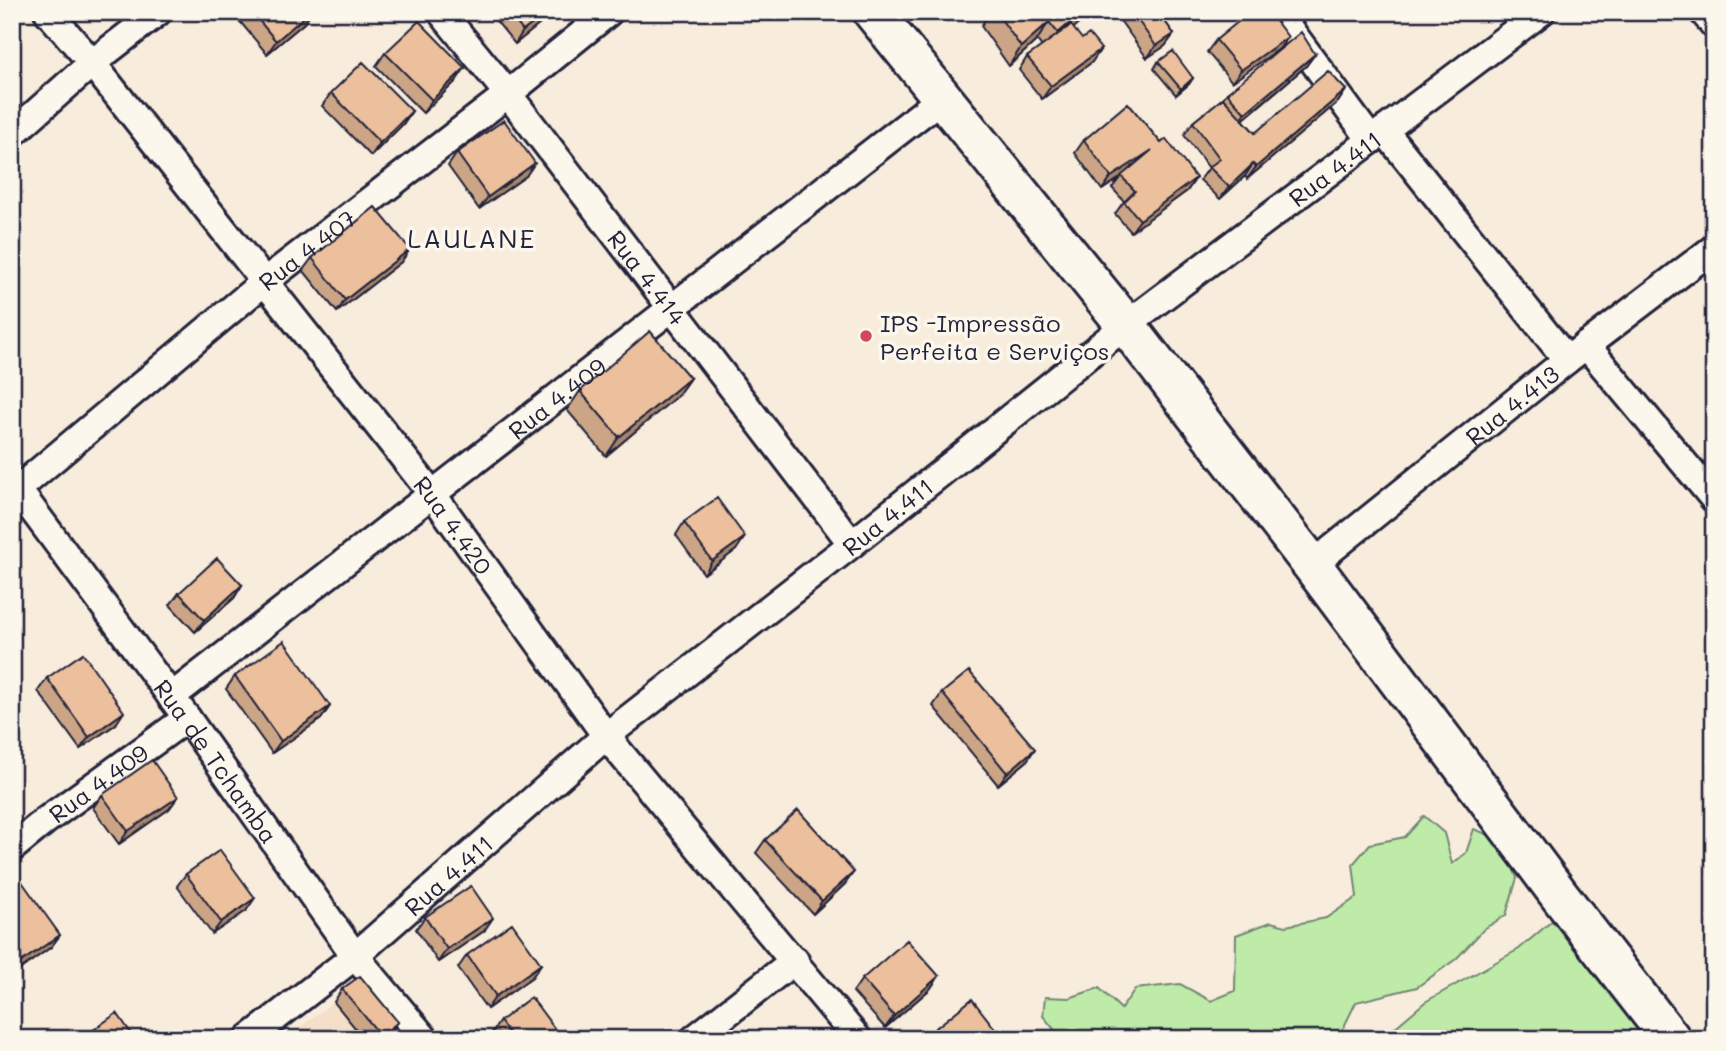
<svg xmlns="http://www.w3.org/2000/svg" width="1726" height="1051" font-family="Mali,sans-serif">
	<style>
		.built { fill: #f4dfc9 }
		.green { fill: #bfeba8; stroke: #708672; stroke-width: 2 }
		.lines { fill: none; stroke-linecap: round; stroke-linejoin: round }
		.street-casing { stroke: #22223b; stroke-width: 32 }
		.secondary-casing { stroke: #22223b; stroke-width: 44 }
		.street { stroke: #fbf7ec; stroke-width: 26 }
		.secondary { stroke: #fbf7ec; stroke-width: 38 }
		.wall { fill: #cba586; stroke: #22223b; stroke-width: 2 }
		.shaded-wall { fill: #a5866d; stroke: #22223b; stroke-width: 2 }
		.building { fill: #ecc09c; stroke: #22223b; stroke-width: 2 }
		.poi-dot { fill: #d1495b; stroke: #fbf7ec; stroke-width: 2.5 }
		.labels { text-anchor: middle; dominant-baseline: central; stroke-width: 7; stroke-linejoin: round; paint-order: stroke }
		.street-label { font-size: 24px; fill: #22223b; stroke: #fbf7ec }
		.poi-label { font-size: 24px; fill: #22223b; stroke: #fbf7ec; text-anchor: start }
		.neighbourhood-label { font-size: 26px; letter-spacing: 2px; fill: #22223b; stroke: #fbf7ec }
	</style>
	<rect width="100%" height="100%" fill="#f8ecdc"/>
	<filter id="ink" filterUnits="userSpaceOnUse"><feTurbulence type="fractalNoise" baseFrequency=".0143" numOctaves="2"/><feDisplacementMap in="SourceGraphic" scale="14" xChannelSelector="R" yChannelSelector="G"/><feConvolveMatrix kernelMatrix="1 2 1 2 8 2 1 2 1" color-interpolation-filters="sRGB"/></filter>
	<g filter="url(#ink)">
		<path class="built" d="M351 988 392 1039H285Z"/>
		<path class="green" d="M1424 816 1444 833 1452 864 1466 853 1474 829 1502 840 1517 878 1506 915 1484 929 1456 959 1417 987 1356 1002 1341 1033 1329 1039H1062L1043 1016 1045 997 1069 998 1099 988 1121 1009 1135 989 1180 984 1211 1001 1235 991 1236 935 1271 922 1286 926 1326 918 1357 897 1353 864 1370 844 1405 837Z
			M1559 915 1656 1039H1387L1391 1031 1425 1002 1519 949Z"/>
		<g class="lines">
			<g class="street-casing">
				<g id="street">
					<path id="s1" d="M48 12 92 63 433 495 606 736 858 1039"/>
					<path id="s2" d="M441 12 508 94 852 544"/>
					<path d="M1277 12 1371 140"/>
					<path d="M1703 12 1714 25"/>
					<path d="M1384 130 1567 360"/>
					<path d="M12 134 92 63 158 12"/>
					<path d="M1586 345 1714 499"/>
					<path id="s3" d="M12 482 187 718 355 956 425 1039"/>
					<path id="s4" d="M12 494 264 282 508 94 609 12"/>
					<path id="s5" d="M1312 565 1567 360 1714 248"/>
					<path id="s6" d="M171 697 942 98"/>
					<path id="s7" d="M12 848 45 821 187 718"/>
					<path id="s8" d="M248 1039 355 956 606 736 852 544 1126 325 1541 12"/>
					<path d="M694 1039 795 960"/>
				</g>
			</g>
			<g class="secondary-casing">
				<path id="secondary" d="M873 12 1126 325 1312 565 1560 896 1671 1039"/>
			</g>
			<use href="#street" class="street"/>
			<use href="#secondary" class="secondary"/>
		</g>
		<path class="wall" d="M232 12H311L304 23 267 54Z
			M489 12H551L546 19 515 44Z
			M990 12H1093L1073 28 1092 62 1042 99 1019 70 1027 57 1042 47 1037 40 1009 66 981 26Z
			M1114 12H1158L1174 34 1165 46 1147 58Z
			M1288 37 1279 49 1232 82 1207 52 1216 40Z
			M385 53 456 81 423 113 376 66Z
			M1315 54 1306 66 1243 120 1255 133 1346 90 1338 102 1247 179 1245 176 1220 199 1200 180 1209 168 1184 135 1193 122 1222 99 1227 93Z
			M1158 62 1193 78 1189 84 1176 95 1154 69Z
			M331 93 412 111 403 124 371 156 322 106Z
			M1084 140 1161 143 1196 178 1187 191 1131 232 1115 214 1124 201 1112 188 1120 178 1102 190 1075 153Z
			M457 153 526 176 479 209 448 166Z
			M410 249 401 262 337 312 303 270 312 258Z
			M690 378 677 396 606 456 567 410 580 391Z
			M684 522 736 550 704 574 676 535Z
			M242 585 234 598 195 632 170 605 179 593Z
			M235 676 330 706 321 719 272 753 226 689Z
			M47 678 116 724 80 749 38 691Z
			M942 693 1026 762 998 785 933 706Z
			M102 795 178 797 169 809 119 844 93 808Z
			M765 840 845 884 813 914 756 853Z
			M12 873 60 935 51 947 12 975Z
			M186 874 246 911 212 934 177 886Z
			M425 917 484 931 438 962 416 929Z
			M467 955 541 964 532 977 487 1009 458 968Z
			M939 976 930 989 885 1028 853 992 862 979Z
			M342 989 398 1022 389 1035 384 1039H364L334 1002Z
			M500 1021 560 1036 558 1039H495L491 1034Z"/>
		<path class="shaded-wall" d="M310 12H311L304 23 267 54 276 41Z
			M547 12H551L546 19 515 44 523 31Z
			M1083 12H1093L1046 51 1058 33Z
			M1049 22 1037 40 1009 66 1021 47Z
			M1174 34 1165 46 1147 58 1156 46Z
			M1288 37 1279 49 1232 82 1241 70Z
			M1101 49 1092 62 1042 99 1051 86Z
			M1315 54 1306 66 1236 125 1245 113Z
			M465 68 456 81 423 113 432 100Z
			M1193 78 1189 84 1176 95 1181 89Z
			M1346 90 1338 102 1247 179 1256 167Z
			M412 111 403 124 371 156 380 143Z
			M1152 150 1120 178 1102 190 1111 177Z
			M535 163 526 176 479 209 488 197Z
			M1253 164 1245 176 1220 199 1229 187Z
			M1196 178 1187 191 1131 232 1140 220Z
			M410 249 401 262 337 312 345 300Z
			M690 378 677 396 606 456 619 437Z
			M745 537 736 550 704 574 712 561Z
			M242 585 234 598 195 632 204 620Z
			M330 706 321 719 272 753 281 741Z
			M124 712 116 724 80 749 89 737Z
			M1035 749 1026 762 998 785 1007 773Z
			M178 797 169 809 119 844 128 831Z
			M854 872 845 884 813 914 822 901Z
			M255 898 246 911 212 934 221 922Z
			M493 918 484 931 438 962 447 949Z
			M60 935 51 947 12 975V972L18 964Z
			M541 964 532 977 487 1009 496 996Z
			M939 976 930 989 885 1028 894 1016Z
			M398 1022 389 1035 384 1039H379Z"/>
		<path class="building" d="M252 12H310L276 41Z
			M508 12H547L523 31Z
			M996 12H1083L1058 33 1049 22 1021 47Z
			M1132 12H1158L1174 34 1156 46Z
			M1250 12H1269L1288 37 1241 70 1216 40Z
			M419 21 465 68 432 100 385 53Z
			M1071 25 1082 39 1089 34 1101 49 1051 86 1027 57Z
			M1301 32 1315 54 1245 113 1227 93Z
			M1173 51 1193 78 1181 89 1158 62Z
			M363 62 412 111 380 143 331 93Z
			M1328 71 1346 90 1256 167 1253 164 1229 187 1209 167 1220 159 1193 122 1223 98 1255 133Z
			M1128 103 1161 143 1166 139 1196 178 1140 220 1124 202 1135 191 1121 176 1152 150 1111 177 1084 140Z
			M504 120 535 163 488 197 457 153Z
			M375 207 410 249 345 300 312 258Z
			M650 331 690 378 619 437 580 391Z
			M717 498 745 537 712 561 684 522Z
			M217 558 242 585 204 620 179 593Z
			M284 641 330 706 281 741 235 676Z
			M83 653 124 712 89 737 47 678Z
			M969 671 1035 749 1007 773 942 693Z
			M152 760 178 797 128 831 102 795Z
			M798 810 854 872 822 901 765 840Z
			M220 850 255 898 221 922 186 874Z
			M15 872 60 935 18 964 12 957V873Z
			M471 886 493 918 447 949 425 917Z
			M512 923 541 964 496 996 467 955Z
			M907 940 939 976 894 1016 862 979Z
			M360 976 398 1022 381 1036 342 989Z
			M531 997 560 1036 557 1039H513L500 1021Z
			M972 999 1002 1038 1001 1039H922Z
			M117 1013 135 1039H81Z
			M572 1032 577 1039H563Z"/>
	</g>
	<circle class="poi-dot" cx="866" cy="336" r="7"/>
	<g class="labels">
		<g class="street-label">
			<text stroke="none"><textPath href="#s8" startOffset="1393">Rua 4.411</textPath></text>
			<text stroke="none"><textPath href="#s4" startOffset="383">Rua 4.407</textPath></text>
			<text stroke="none"><textPath href="#s2" startOffset="336">Rua 4.414</textPath></text>
			<text stroke="none"><textPath href="#s6" startOffset="488">Rua 4.409</textPath></text>
			<text stroke="none"><textPath href="#s5" startOffset="256">Rua 4.413</textPath></text>
			<text stroke="none"><textPath href="#s8" startOffset="826">Rua 4.411</textPath></text>
			<text stroke="none"><textPath href="#s1" startOffset="654">Rua 4.420</textPath></text>
			<text stroke="none"><textPath href="#s3" startOffset="346">Rua de Tchamba</textPath></text>
			<text stroke="none"><textPath href="#s7" startOffset="108">Rua 4.409</textPath></text>
			<text stroke="none"><textPath href="#s8" startOffset="259">Rua 4.411</textPath></text>
		</g>
		<g class="poi-label">
			<text x="880" y="322">IPS -Impressão<tspan x="880" dy="28">Perfeita e Serviços</tspan></text>
		</g>
		<g class="neighbourhood-label">
			<text x="472" y="238">LAULANE</text>
		</g>
	</g>
	<rect width="1726" height="1051" fill="none" stroke="#fbf7ec" stroke-width="42"/>
	<rect x="21" y="21" width="1684" height="1009" fill="none" stroke="#22223b" stroke-width="2.5" filter="url(#ink)"/>
</svg>
